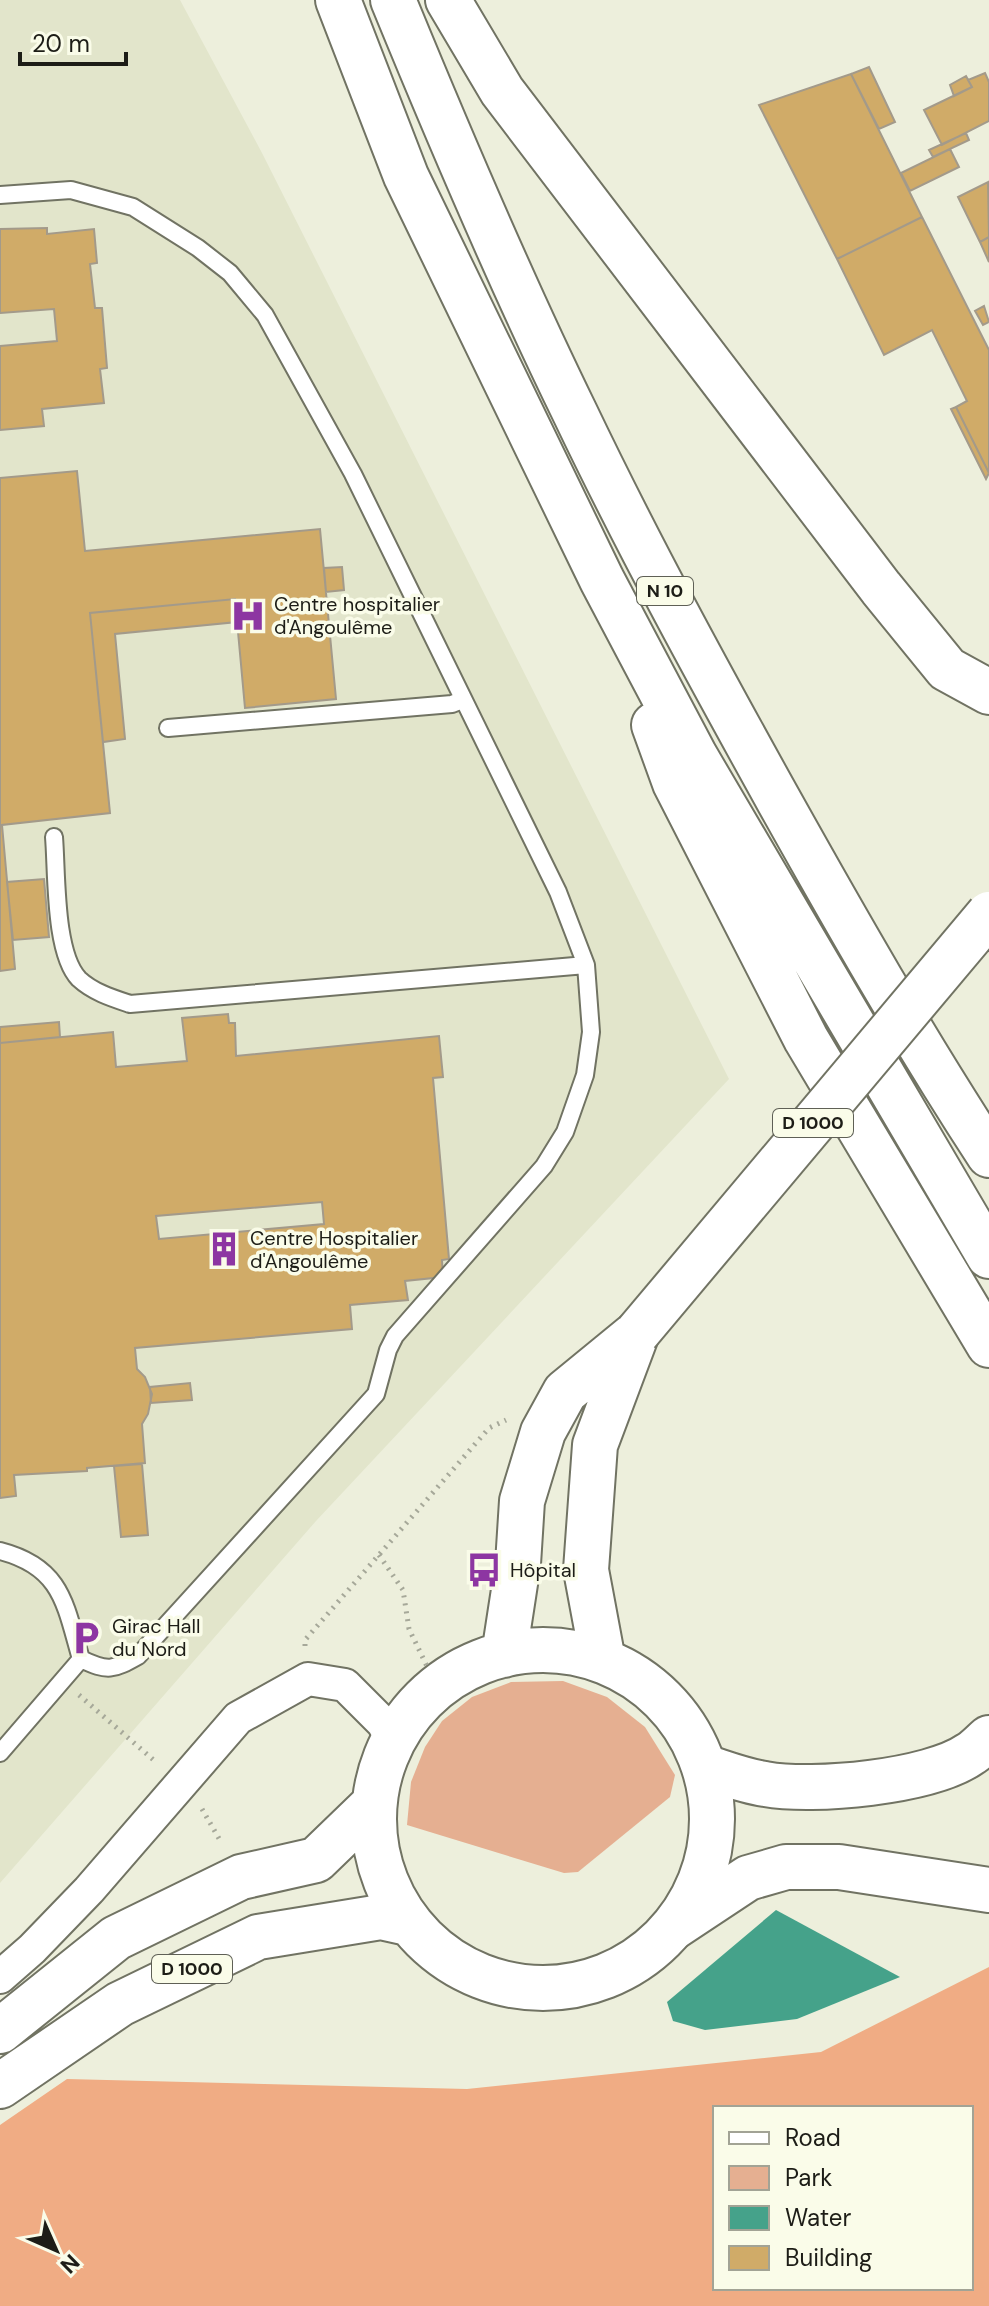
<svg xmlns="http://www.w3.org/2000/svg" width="989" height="2306" font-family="'DM Sans',sans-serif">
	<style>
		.built { fill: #e2e5cb }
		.green { fill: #e5af91 }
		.forest { fill: #f0ac84; fill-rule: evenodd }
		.water { fill: #45a28a }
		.building { fill: #d0ab68; stroke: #a39a8a; stroke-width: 2; fill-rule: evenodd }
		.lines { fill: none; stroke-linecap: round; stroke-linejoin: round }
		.lane-casing { stroke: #717363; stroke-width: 20 }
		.street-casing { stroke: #717363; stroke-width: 36 }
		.primary-casing { stroke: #717363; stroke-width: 48 }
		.highway-casing { stroke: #717363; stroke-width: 48 }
		.path { stroke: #a6a899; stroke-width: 5; stroke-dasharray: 2 6; stroke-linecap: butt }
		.lane { stroke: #fff; stroke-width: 16 }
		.street { stroke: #fff; stroke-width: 32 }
		.primary { stroke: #fff; stroke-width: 44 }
		.highway { stroke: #fff; stroke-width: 44 }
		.primary-bridge-casing { stroke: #717363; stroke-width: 48; stroke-linecap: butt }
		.primary-bridge { stroke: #fff; stroke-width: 44 }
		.labels { text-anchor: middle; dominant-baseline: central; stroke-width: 7; stroke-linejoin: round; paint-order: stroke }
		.shield { fill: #fafce9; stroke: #5f6056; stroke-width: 2 }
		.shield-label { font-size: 18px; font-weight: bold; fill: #1d1d17 }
		.poi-label { font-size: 20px; fill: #1d1d17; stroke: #fafce9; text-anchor: start }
	</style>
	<rect width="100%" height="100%" fill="#edefdc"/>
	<path class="built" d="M0 0H180L262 153 729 1079 316 1521 0 1883Z"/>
	<path class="green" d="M563 1681 607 1697 645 1727 675 1775 670 1797 578 1872 564 1873 407 1825 411 1782 425 1747 442 1721 472 1697 511 1682Z"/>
	<path class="forest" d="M989 1967V2306H0V2125L67 2079 467 2089 821 2052ZM715 2108H971V2288H715Z"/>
	<path class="water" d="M776 1910 900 1977 797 2019 705 2030 673 2021 667 2002Z"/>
	<path class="building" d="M869 67 895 122 879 129 851 74Z
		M985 73 989 82V121L942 145 924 110 972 87 968 80Z
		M851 74 922 217 837 259 759 105Z
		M966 76 972 87 954 96 950 85Z
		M966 133 969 140 933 157 929 150Z
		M950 149 959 167 910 191 901 173Z
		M988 182 989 237 980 242 958 197Z
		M922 217 989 350V473L956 407 967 401 932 330 884 355 837 259Z
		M47 228V234L94 229 97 263 90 264 95 308H102L107 368 100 369 104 403 42 409 44 426 0 430V346L57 341 54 309 0 313V229Z
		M989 237V262L980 242Z
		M984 306 989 322 983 325 975 311Z
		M956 407 989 473 986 479 951 409Z
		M77 471 85 551 320 529 336 699 245 708 235 599 90 613 110 813 2 825 15 969 0 971V478Z
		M342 567 344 590 326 592 324 568Z
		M235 599 237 622 115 634 125 739 103 742 90 613Z
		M44 879 49 937 13 940 7 882Z
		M228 1014 229 1023H235L236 1056 439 1036 443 1077 433 1078 449 1259 442 1260 443 1277 405 1281 408 1300 350 1305 352 1329 135 1348 137 1369 145 1377 152 1394 148 1414 142 1424 145 1463 87 1468V1471L14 1475 16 1496 0 1498V1043L113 1032 116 1067 187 1061 182 1018ZM322 1202 324 1224 159 1239 156 1216Z
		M59 1022 60 1037 0 1043V1027Z
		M190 1383 192 1400 151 1403 150 1387Z
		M142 1464 148 1535 121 1537 114 1466Z"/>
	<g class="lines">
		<g class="lane-casing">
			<path id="lane" d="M0 195 71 190 133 207 198 248 230 273 265 315 353 474 558 892 586 965 591 1032 585 1075 565 1132 544 1166 395 1336 388 1350 376 1394 138 1656C113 1670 108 1672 81 1659
				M168 728 452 704 462 700
				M54 837C57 873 54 953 79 979 93 992 112 998 130 1004L586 965
				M0 1551C62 1567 65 1604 81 1659
				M0 1753 81 1659"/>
		</g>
		<g class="street-casing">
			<path id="street" d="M0 1977 32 1949 89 1890 238 1718 308 1679 345 1685 383 1723 393 1741"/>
		</g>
		<g class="primary-casing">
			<path id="primary" d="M374 1819a169 169 0 1 1 338 0a169 169 0 1 1-338 0Z
				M504 1655 518 1564 522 1501 543 1432 565 1392 637 1333
				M603 1661 586 1570 595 1445 637 1333
				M0 2031 116 1938 241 1877 316 1860 374 1804
				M0 2086 120 2004 258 1937 381 1917 408 1923"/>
		</g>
		<g class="highway-casing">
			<path id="highway" d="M338 0 406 176 602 580 695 756 989 1256
				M393 0C450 139 509 278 575 413 638 545 708 673 779 801 846 921 914 1040 989 1155
				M448 0 502 91 881 588 947 669 989 692
				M654 725 675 783 806 1039 989 1345
				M705 1767C724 1773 744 1781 765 1784 813 1793 930 1782 970 1754 977 1750 983 1743 989 1738
				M674 1927 748 1878 786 1867H839L989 1890"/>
		</g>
		<path class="path" d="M379 1555 403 1590 409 1629 437 1687
			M305 1646V1640L489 1428 506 1420
			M79 1695 156 1762
			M202 1809 221 1842"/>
		<use href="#lane" class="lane"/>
		<use href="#street" class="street"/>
		<use href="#primary" class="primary"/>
		<use href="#highway" class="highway"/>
		<g class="primary-bridge-casing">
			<path id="primary-bridge" d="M637 1333 989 914"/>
		</g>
		<use href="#primary-bridge" class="primary-bridge"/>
	</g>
	<defs>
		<g id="hospital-bare" transform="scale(2.76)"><path d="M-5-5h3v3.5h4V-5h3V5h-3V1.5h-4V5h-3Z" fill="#8d36a2" stroke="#fafce9" stroke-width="2.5" paint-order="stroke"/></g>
		<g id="building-bare" transform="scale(2.76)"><path d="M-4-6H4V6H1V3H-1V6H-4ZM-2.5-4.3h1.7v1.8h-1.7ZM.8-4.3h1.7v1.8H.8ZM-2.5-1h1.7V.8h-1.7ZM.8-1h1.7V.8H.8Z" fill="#8d36a2" stroke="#fafce9" stroke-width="2.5" paint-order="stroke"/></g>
		<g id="bus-bare" transform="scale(2.76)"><path d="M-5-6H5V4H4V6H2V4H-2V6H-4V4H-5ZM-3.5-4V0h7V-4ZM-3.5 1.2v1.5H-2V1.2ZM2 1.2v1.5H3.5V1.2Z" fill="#8d36a2" stroke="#fafce9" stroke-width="2.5" paint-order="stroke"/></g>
		<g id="parking-bare" transform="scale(2.76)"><path d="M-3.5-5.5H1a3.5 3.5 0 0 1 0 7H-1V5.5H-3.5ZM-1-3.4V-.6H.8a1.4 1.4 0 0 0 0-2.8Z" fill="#8d36a2" stroke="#fafce9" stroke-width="2.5" paint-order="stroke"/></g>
	</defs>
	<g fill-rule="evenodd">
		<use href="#hospital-bare" x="248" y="616"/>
		<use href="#building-bare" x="224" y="1249"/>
		<use href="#bus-bare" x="484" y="1570"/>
		<use href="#parking-bare" x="86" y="1638"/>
	</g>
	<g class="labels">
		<g class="shield">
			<rect x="637" y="577" width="56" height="28" rx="6"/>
			<rect x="773" y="1109" width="80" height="28" rx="6"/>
			<rect x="152" y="1955" width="80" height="28" rx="6"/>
		</g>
		<g class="shield-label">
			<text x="665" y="591">N 10</text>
			<text x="813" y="1123">D 1000</text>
			<text x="192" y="1969">D 1000</text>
		</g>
		<g class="poi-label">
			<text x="274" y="604">Centre hospitalier<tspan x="274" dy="23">d'Angoulême</tspan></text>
			<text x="250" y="1238">Centre Hospitalier<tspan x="250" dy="23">d'Angoulême</tspan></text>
			<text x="510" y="1570">Hôpital</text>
			<text x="112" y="1626">Girac Hall<tspan x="112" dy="23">du Nord</tspan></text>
		</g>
	</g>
	<rect x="713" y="2106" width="260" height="184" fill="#fafce9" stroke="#a2a395" stroke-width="2"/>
	<rect x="729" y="2132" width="40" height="12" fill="#ffffff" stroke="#a2a395" stroke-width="2"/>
	<text x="785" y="2146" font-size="24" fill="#1d1d17">Road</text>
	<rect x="729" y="2166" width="40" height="24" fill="#e5af91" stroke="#a2a395" stroke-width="2"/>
	<text x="785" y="2186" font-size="24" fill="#1d1d17">Park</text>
	<rect x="729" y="2206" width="40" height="24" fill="#45a28a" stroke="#a2a395" stroke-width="2"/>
	<text x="785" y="2226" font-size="24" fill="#1d1d17">Water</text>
	<rect x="729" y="2246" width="40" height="24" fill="#d0ab68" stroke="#a2a395" stroke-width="2"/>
	<text x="785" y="2266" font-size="24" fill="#1d1d17">Building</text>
	<g transform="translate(56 2250) rotate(135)" stroke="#fafce9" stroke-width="6" paint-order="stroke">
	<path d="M0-6L14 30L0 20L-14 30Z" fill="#1d1d17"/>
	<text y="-12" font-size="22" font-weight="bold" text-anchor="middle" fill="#1d1d17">N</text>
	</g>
	<path d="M20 52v12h106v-12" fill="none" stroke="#1d1d17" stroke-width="4"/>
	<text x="32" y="52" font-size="24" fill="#1d1d17" stroke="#fafce9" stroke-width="6" paint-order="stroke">20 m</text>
</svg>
